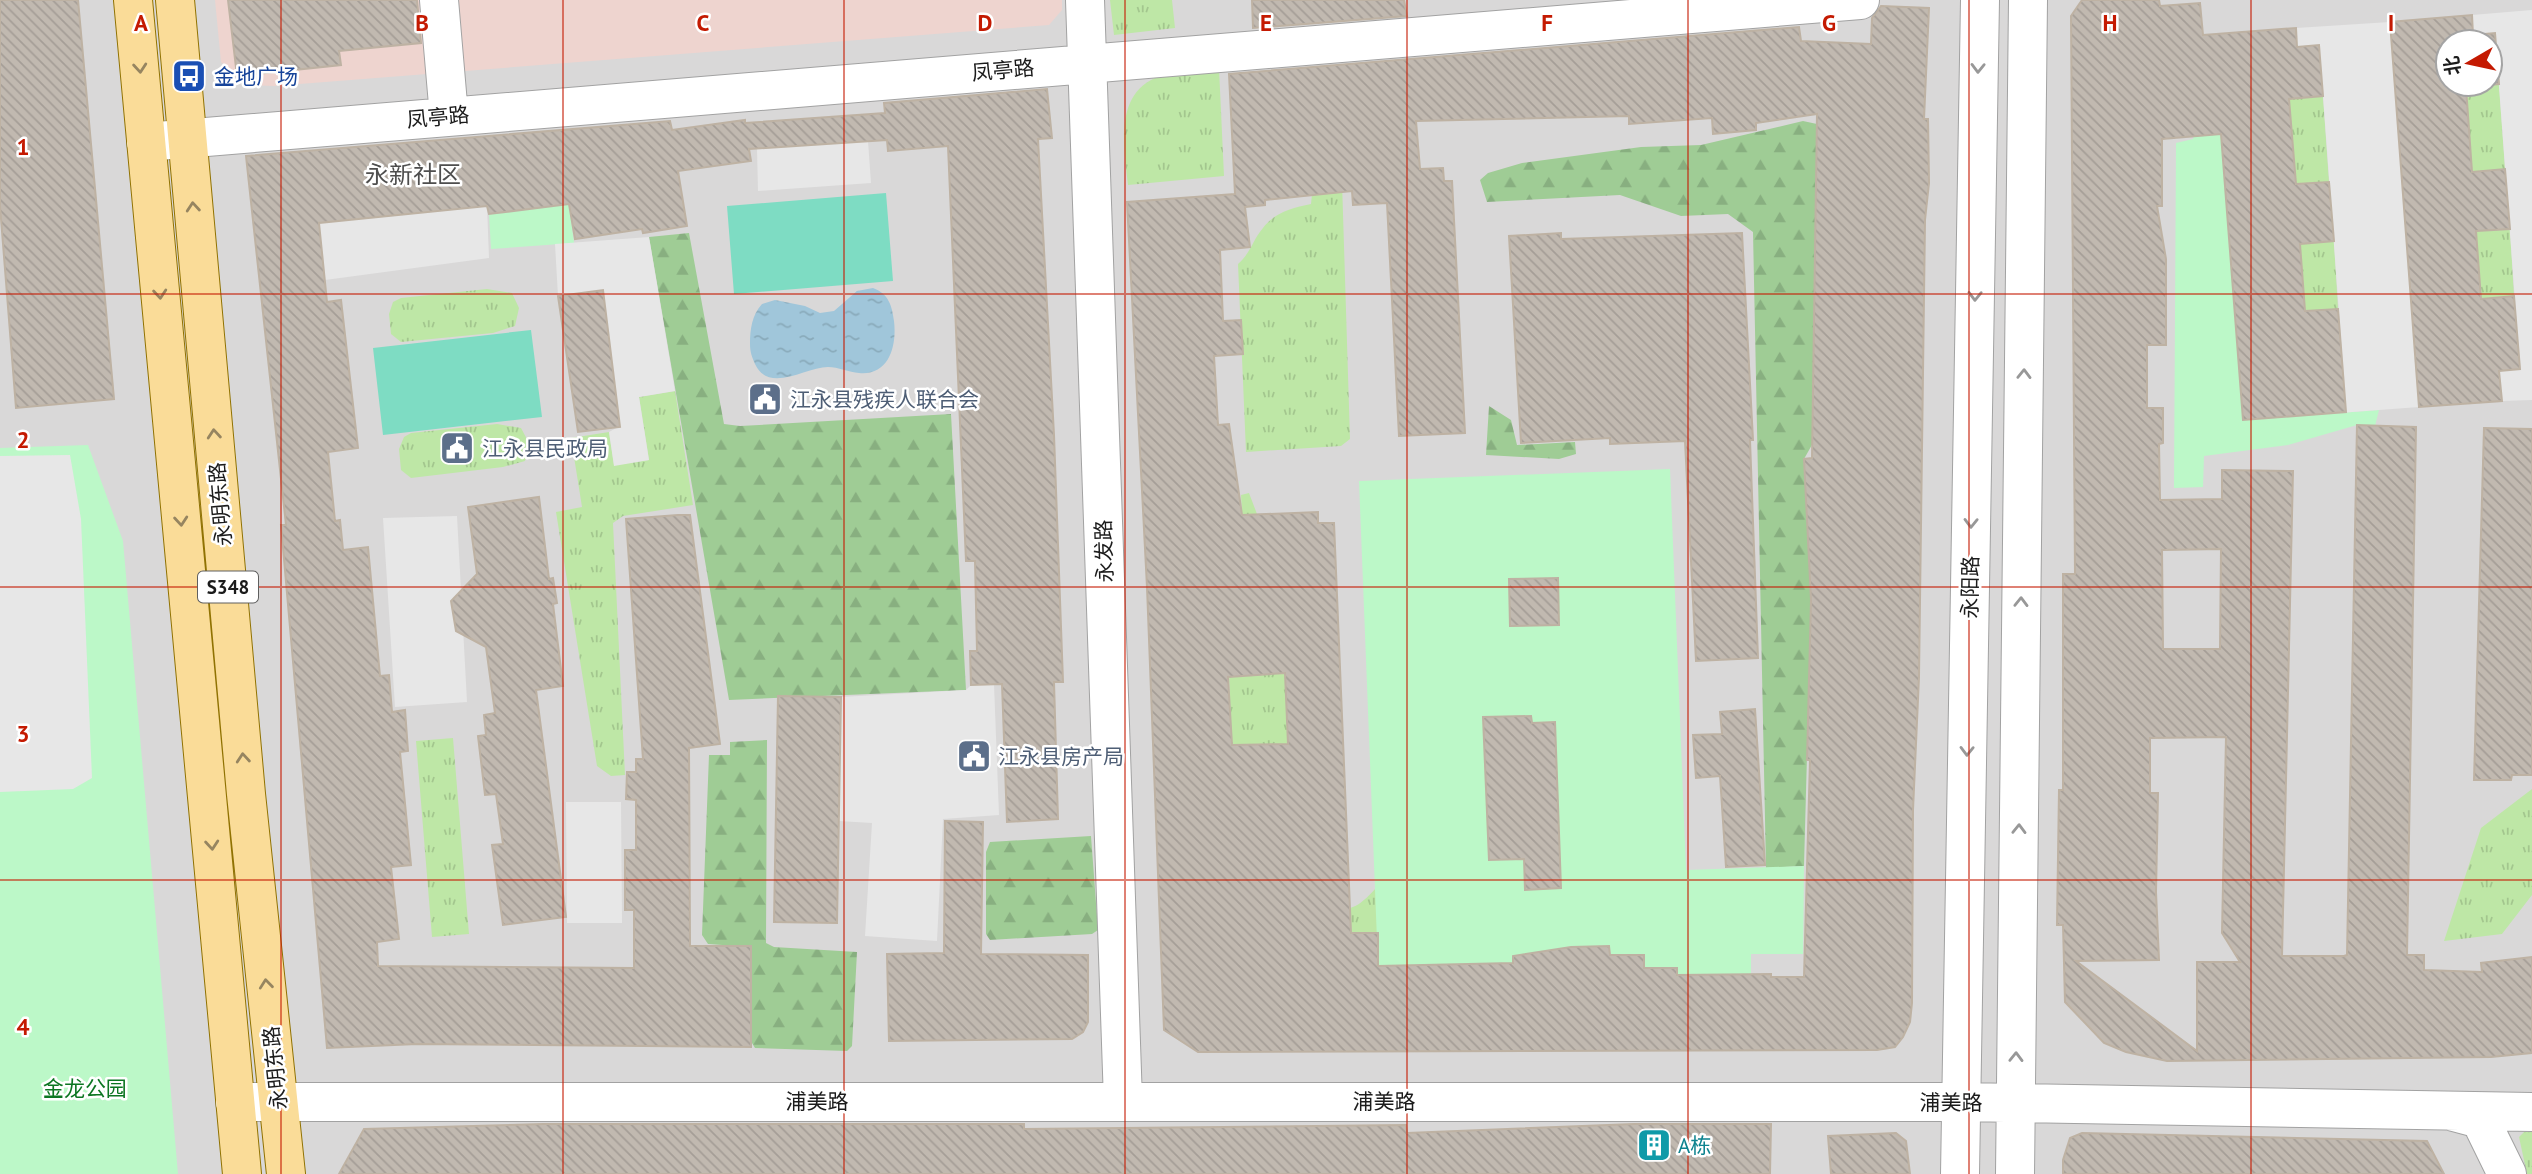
<svg xmlns="http://www.w3.org/2000/svg" width="2532" height="1174" font-family="'PT Sans','Noto Sans SC',sans-serif">
	<style>
		.residential { fill: #d9d8d8; fill-rule: evenodd }
		.commercial { fill: #eed4cf }
		.grass { fill: url(#grass-tufts) }
		.forest { fill: url(#forest-firs) }
		.park { fill: #bcf8c8 }
		.pitch { fill: #7edcc3 }
		.parking { fill: #e7e7e7 }
		.water { fill: url(#water-ripples) }
		.building { fill: url(#building-back-hatch); stroke: #beb2a3; stroke-width: 2; fill-rule: evenodd }
		.lines { fill: none; stroke-linecap: round; stroke-linejoin: round }
		.minor-casing { stroke: #a2a2a2; stroke-width: 40 }
		.primary-casing { stroke: #907202; stroke-width: 40 }
		.minor { stroke: #fff; stroke-width: 38 }
		.primary { stroke: #fadc98; stroke-width: 38 }
		.oneway { stroke: #968560 }
		.oneway2 { stroke: #989898 }
		.grid { fill: none; stroke: #c41a02; stroke-width: 2; stroke-opacity: 0.55 }
		.labels { text-anchor: middle; dominant-baseline: central; stroke-width: 5; stroke-linejoin: round; paint-order: stroke }
		.shield { fill: #fff; stroke: #5f5f5f; stroke-width: 2 }
		.shield-label { font-size: 19px; font-weight: bold; fill: #1b1b1b }
		.street-label { font-size: 21px; fill: #1b1b1b; stroke: #fff }
		.transit-label { font-size: 21px; fill: #164399; stroke: #fff; text-anchor: start }
		.service-label { font-size: 21px; fill: #4e5e75; stroke: #fff; text-anchor: start }
		.park-label { font-size: 21px; fill: #0c7622; stroke: #fff }
		.culture-label { font-size: 21px; fill: #0d838f; stroke: #fff; text-anchor: start }
		.quarter-label { font-size: 24px; fill: #4e4e4e; stroke: #fff }
		.grid-label { font-size: 23px; text-anchor: middle; font-weight: bold; fill: #c41a02; stroke: #fff; stroke-width: 5; stroke-linejoin: round; paint-order: stroke }
	</style>
	<defs>
		<pattern id="grass-tufts" width="24" height="20" patternUnits="userSpaceOnUse" patternTransform="scale(1.75)"><rect width="24" height="20" fill="#bee7a6"/><path d="M3 7l-1-3M5 7V3M7 7l1-3M15 17l-1-3M17 17v-4M19 17l1-3" fill="none" stroke="#a3c68e"/></pattern>
		<pattern id="forest-firs" width="22" height="20" patternUnits="userSpaceOnUse" patternTransform="scale(1.75)"><rect width="22" height="20" fill="#9fcc95"/><path d="M5 1l3.5 6h-7zM16 11l3.5 6h-7z" fill="#88af80"/></pattern>
		<pattern id="water-ripples" width="26" height="14" patternUnits="userSpaceOnUse" patternTransform="scale(1.75)"><rect width="26" height="14" fill="#a0c6da"/><path d="M2 4q2-2 4 0t4 0M15 11q2-2 4 0t4 0" fill="none" stroke="#89aaba"/></pattern>
		<pattern id="building-back-hatch" width="6" height="6" patternUnits="userSpaceOnUse" patternTransform="scale(1.75)"><rect width="6" height="6" fill="#c1b9b0"/><path d="M-1 5l2 2M0 0l6 6M5-1l2 2" fill="none" stroke="#a59e97"/></pattern>
	</defs>
	<rect width="100%" height="100%" fill="#edeae0"/>
	<path class="residential" d="M0 0H2532V1174H0ZM2448 42H2490V84H2448Z"/>
	<path class="commercial" d="M215 0H1062V10L1049 25 274 86 245 85 221 62Z"/>
	<path class="grass" d="M1110 0H1172L1175 28 1114 35Z
		M1219 68 1224 176 1128 185C1124 149 1114 96 1155 78 1172 70 1199 71 1219 68Z
		M2499 84 2505 169 2472 172 2466 87Z
		M2323 96 2329 182 2296 184 2289 99Z
		M1342 181 1350 439 1341 446 1246 452 1238 264C1252 251 1252 241 1263 228 1275 212 1292 208 1311 204L1313 184Z
		M2510 229 2514 296 2481 299 2476 231Z
		M2334 241 2338 309 2305 311 2300 244Z
		M487 289 512 293 519 308 515 326 493 333 401 342 391 334 389 314 393 302 401 298Z
		M675 391 693 505 623 516 613 523 625 775 611 776 597 766 556 512 582 507 571 438 609 432 614 465 649 460 639 397Z
		M497 424 521 428 529 443 525 461 503 467 411 478 401 470 399 449 404 437 411 433Z
		M1249 493 1257 514 1335 911C1356 909 1362 903 1376 888L1378 933H1344L1251 744 1239 745 1238 920 1227 619 1245 570 1241 495Z
		M453 738 469 934 432 937 416 741Z
		M2532 789V895L2502 934 2444 941 2481 828Z
		M2524 1132H2532V1174H2527L2519 1137Z"/>
	<path class="forest" d="M1803 121 1817 124 1813 443 1804 459 1811 608 1804 866 1766 868 1753 232 1728 214 1681 216 1620 195 1487 202 1480 180 1488 173 1522 163 1641 147 1701 145Z
		M689 233 724 424 740 426 951 414 966 690 729 700 649 237Z
		M1489 406 1511 420 1517 445 1575 442 1576 454 1559 459 1486 455Z
		M767 740 766 943 774 947 857 952 852 1046 847 1051 755 1048 752 1043 751 947 708 944 702 935 709 755H730V742Z
		M1091 836 1098 930 1092 934 990 940 986 934V852L990 842Z"/>
	<path class="park" d="M2209 82 2326 414 2379 410 2375 426 2357 425 2288 445 2204 456 2203 487 2174 488 2176 143 2193 139Z
		M569 204 574 243 491 249 489 214Z
		M88 445 123 541 178 1174H0V448Z
		M1670 469 1686 870 1804 866 1803 954H1751V976L1677 975V968H1644V955H1611L1609 946 1521 963 1378 966 1359 481Z"/>
	<path class="pitch" d="M886 193 893 281 734 294 727 206Z
		M531 330 542 417 383 435 373 348Z"/>
	<path class="parking" d="M2532 10V400L2502 401 2499 371 2520 368 2495 33 2473 35 2472 15Z
		M2390 22 2419 407 2326 414 2344 381 2321 69 2319 46 2297 47 2296 28Z
		M868 141 871 183 758 191 757 149Z
		M487 206 489 258 325 280 319 223Z
		M649 237 675 391 639 397 649 460 614 466 609 432 620 426 603 291 558 296 555 244Z
		M70 455 81 519 92 778 73 789 0 792V456Z
		M457 516 467 702 395 707 383 518Z
		M994 684 999 815 943 819 937 941 865 936 872 823 839 821 841 697 966 690 971 685Z
		M566 802H621L622 923H567Z"/>
	<path class="water" d="M873 288C889 294 892 306 894 321 897 346 889 376 859 373 849 372 838 367 828 367 806 367 769 394 755 364 752 357 750 352 750 344 750 329 752 315 762 304L775 300 805 306 820 313 834 311 857 291Z"/>
	<path class="building" d="M0 0H78L114 399 16 408 0 206Z
		M228 0H417L421 43 339 51 341 65 237 76Z
		M1252 0H1404L1407 16 1253 28Z
		M2082 0H2159L2160 6 2200 3 2203 35 2296 28 2297 47 2319 45 2323 96 2289 99 2296 184 2329 182 2334 241 2300 244 2305 311 2338 309 2346 412 2243 420 2221 134 2162 139V206H2157L2166 259V345H2147V408H2163V443L2159 444 2160 500 2222 499V470L2293 471 2282 956H2344L2347 955 2357 425 2416 427 2407 955H2424V970L2482 972 2481 963 2532 957V1053L2491 1057 2167 1061 2126 1052 2104 1043 2065 1002 2063 925H2057L2059 790H2063V574H2075L2071 16ZM2221 549 2220 649H2163L2162 550ZM2226 737 2222 933 2240 962H2197V1051L2076 961 2159 960 2156 892 2158 793H2150V738Z
		M1881 6 1929 8 1924 119H1928L1929 183 1925 220 1919 677 1913 810 1912 1003 1910 1022 1903 1037 1895 1047 1877 1050 1198 1052 1164 1030 1147 587 1127 202 1235 194 1229 74 1799 27 1801 41 1871 44 1872 18ZM1817 114 1812 458 1804 459 1811 600 1807 760H1810L1804 977H1771V974L1677 975V968H1644V955H1610L1609 946 1571 947 1513 956V963L1378 966V933H1351L1334 523H1318V512L1242 515 1229 424 1218 425 1214 356 1243 354 1241 320 1223 321 1220 250 1250 247 1245 207 1265 205V200L1352 191 1353 205 1387 203 1399 436 1465 433 1452 181H1444L1443 168 1420 169 1416 121 1629 116V124L1712 118 1713 134 1756 130V123ZM1285 673 1288 744 1232 745 1228 677Z
		M2472 15 2473 35 2495 33 2499 84 2466 87 2472 172 2505 169 2510 229 2476 231 2481 299 2514 296 2520 369 2499 371 2502 401 2419 407 2390 22ZM2448 42H2490V84H2448Z
		M1047 89 1052 138 1038 139 1054 435 1063 682H1054L1058 819 1007 822 1002 684 971 685 970 651H977L975 561H966L948 146 888 151 887 140 749 149 751 161 678 171 687 226 643 233 642 229 575 239 569 204 489 214 487 206 319 223 327 302 341 300 358 448 328 452 335 521 340 520 343 550 368 547 380 676 389 675 392 712 405 710 408 751 400 752 411 865 391 867 399 939 377 942 378 966 634 968V910H625V850H636V800L626 799 627 772H636V759H643L626 519 678 515H690L720 744 689 748 690 946H751V1047L417 1044 327 1048 281 525H286L246 156 670 121 672 130 745 120V123L885 113 884 103Z
		M1561 233V239L1742 233 1753 440H1750L1758 658 1696 661 1685 441 1610 444V438L1521 443 1509 236Z
		M603 290 620 427 578 432 558 296Z
		M2484 428 2532 429V775H2512L2511 780H2474Z
		M539 497 549 579 553 578 557 603 553 604 563 686 536 690 566 917 503 925 492 845 503 844 496 794 485 795 478 736 486 735 484 715 495 713 486 647 456 631 451 601 477 574 468 507Z
		M1558 578 1559 625 1510 626 1509 579Z
		M778 696 841 697 837 923 774 922Z
		M1755 709 1765 865 1726 867 1720 776 1696 778 1693 735 1722 734 1720 712Z
		M1531 716 1532 723 1555 722 1561 888 1525 890 1524 859 1489 860 1483 717Z
		M945 821 983 822 981 954 1088 955V1022L1083 1032 1072 1039 889 1041 887 954 944 953Z
		M1024 1124V1129L1406 1125 1407 1133 1634 1124H1771L1770 1174H339L364 1129 543 1124Z
		M1896 1133 1906 1141 1910 1174H1831L1828 1136Z
		M2082 1133 2427 1141 2444 1174H2063V1160L2070 1138Z"/>
	<g class="lines">
		<g class="minor-casing">
			<path id="minor" d="M439 0 449 116
				M1085 0 1123 1101
				M146 142 1860 0
				M235 1102H1961L2532 1112
				M2450 1111 2480 1119 2507 1174
				M1960 1174 1980 0
				M2015 1174 2028 0"/>
		</g>
		<g class="primary-casing">
			<path id="primary" d="M133 0 242 1174
				M175 0 246 794 286 1174"/>
		</g>
		<use href="#minor" class="minor"/>
		<use href="#primary" class="primary"/>
	</g>
	<defs><path id="oneway-chevron" d="M-2-3.5L2.5 0L-2 3.5" fill="none" stroke-width="1.6" stroke-linecap="round" stroke-linejoin="round" transform="scale(1.75)"/></defs>
	<g class="oneway">
		<use href="#oneway-chevron" transform="translate(140 68) rotate(85)"/>
		<use href="#oneway-chevron" transform="translate(193 207) rotate(-95)"/>
		<use href="#oneway-chevron" transform="translate(160 294) rotate(85)"/>
		<use href="#oneway-chevron" transform="translate(214 434) rotate(-95)"/>
		<use href="#oneway-chevron" transform="translate(181 521) rotate(85)"/>
		<use href="#oneway-chevron" transform="translate(243 758) rotate(-95)"/>
		<use href="#oneway-chevron" transform="translate(212 845) rotate(85)"/>
		<use href="#oneway-chevron" transform="translate(266 984) rotate(-96)"/>
	</g>
	<g class="oneway2">
		<use href="#oneway-chevron" transform="translate(1978 68) rotate(91)"/>
		<use href="#oneway-chevron" transform="translate(1975 296) rotate(91)"/>
		<use href="#oneway-chevron" transform="translate(2024 374) rotate(-89)"/>
		<use href="#oneway-chevron" transform="translate(1971 523) rotate(91)"/>
		<use href="#oneway-chevron" transform="translate(2021 602) rotate(-89)"/>
		<use href="#oneway-chevron" transform="translate(1967 751) rotate(91)"/>
		<use href="#oneway-chevron" transform="translate(2019 829) rotate(-89)"/>
		<use href="#oneway-chevron" transform="translate(2016 1057) rotate(-89)"/>
	</g>
	<path class="grid" d="M281 0V1174M563 0V1174M844 0V1174M1125 0V1174M1407 0V1174M1688 0V1174M1969 0V1174M2251 0V1174M0 294H2532M0 587H2532M0 880H2532"/>
	<defs>
		<g id="bus-square" transform="scale(1.75)"><rect x="-9" y="-9" width="18" height="18" rx="4" fill="#1a4fb4" stroke="#fff"/><path d="M-5-6H5V4H4V6H2V4H-2V6H-4V4H-5ZM-3.5-4V0h7V-4ZM-3.5 1.2v1.5H-2V1.2ZM2 1.2v1.5H3.5V1.2Z" fill="#fff"/></g>
		<g id="civic-square" transform="scale(1.75)"><rect x="-9" y="-9" width="18" height="18" rx="4" fill="#5c6f8a" stroke="#fff"/><path d="M-.6-6.5H3V-4.5H.6V-3L4-1V1h2V6H-6V1h2V-1L-.6-3ZM-1.2 2.5V6h2.4V2.5Z" fill="#fff"/></g>
		<g id="building-square" transform="scale(1.75)"><rect x="-9" y="-9" width="18" height="18" rx="4" fill="#0f9aa8" stroke="#fff"/><path d="M-4-6H4V6H1V3H-1V6H-4ZM-2.5-4.3h1.7v1.8h-1.7ZM.8-4.3h1.7v1.8H.8ZM-2.5-1h1.7V.8h-1.7ZM.8-1h1.7V.8H.8Z" fill="#fff"/></g>
	</defs>
	<g fill-rule="evenodd">
		<use href="#bus-square" x="189" y="76"/>
		<use href="#civic-square" x="765" y="399"/>
		<use href="#civic-square" x="457" y="448"/>
		<use href="#civic-square" x="974" y="756"/>
		<use href="#building-square" x="1654" y="1145"/>
	</g>
	<g class="labels">
		<rect class="shield" x="198" y="571.5" width="60" height="31" rx="5"/>
		<g class="shield-label">
			<text x="228" y="587">S348</text>
		</g>
		<g class="street-label">
			<text transform="translate(1003 70) rotate(-5)">凤亭路</text>
			<text transform="translate(438 117) rotate(-5)">凤亭路</text>
			<text transform="translate(220 504) rotate(-95)">永明东路</text>
			<text transform="translate(1104 551) rotate(-92)">永发路</text>
			<text transform="translate(1970 587) rotate(-89)">永阳路</text>
			<text transform="translate(275 1068) rotate(-96)">永明东路</text>
			<text x="817" y="1101">浦美路</text>
			<text x="1384" y="1101">浦美路</text>
			<text x="1951" y="1102">浦美路</text>
		</g>
		<g class="transit-label">
			<text x="214" y="76">金地广场</text>
		</g>
		<g class="service-label">
			<text x="790" y="399">江永县残疾人联合会</text>
			<text x="482" y="448">江永县民政局</text>
			<text x="998" y="756">江永县房产局</text>
		</g>
		<g class="park-label">
			<text x="85" y="1088">金龙公园</text>
		</g>
		<g class="culture-label">
			<text x="1678" y="1145">A栋</text>
		</g>
		<g class="quarter-label">
			<text x="413" y="174">永新社区</text>
		</g>
	</g>
	<g class="grid-label">
		<text x="141" y="31">A</text>
		<text x="422" y="31">B</text>
		<text x="703" y="31">C</text>
		<text x="985" y="31">D</text>
		<text x="1266" y="31">E</text>
		<text x="1547" y="31">F</text>
		<text x="1829" y="31">G</text>
		<text x="2110" y="31">H</text>
		<text x="2391" y="31">I</text>
		<text x="23" y="155">1</text>
		<text x="23" y="448">2</text>
		<text x="23" y="742">3</text>
		<text x="23" y="1035">4</text>
	</g>
	<g transform="translate(2469 63) rotate(261)"><circle r="33" fill="#ffffff" stroke="#a4a4a4" stroke-width="2"/>
	<path d="M0-5L12 26L0 18L-12 26Z" fill="#c41a02"/>
	<text y="-10" font-size="19" font-weight="bold" text-anchor="middle" fill="#1b1b1b">北</text>
	</g>
</svg>
